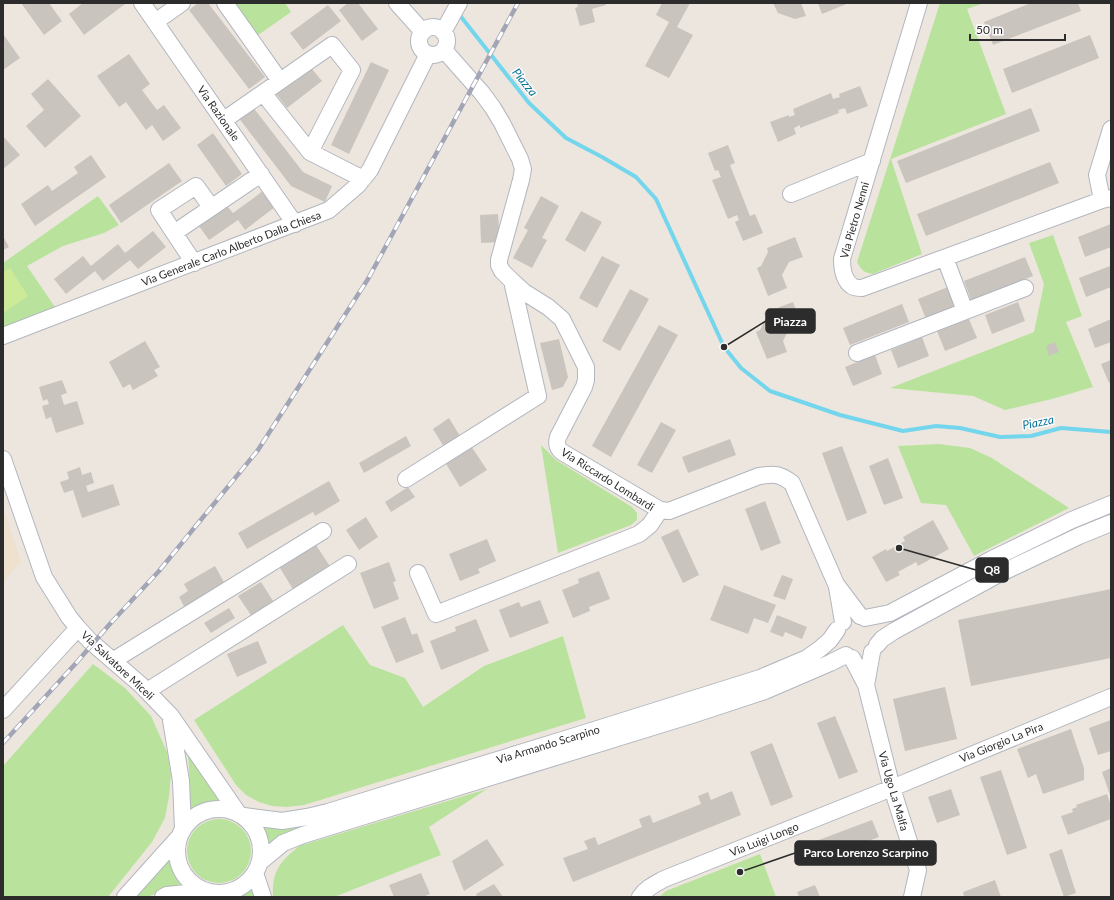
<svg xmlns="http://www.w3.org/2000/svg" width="1114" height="900" font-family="Lato,sans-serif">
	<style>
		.education { fill: #eee1ce }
		.green { fill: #b9e39c }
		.pitch { fill: #cdea98 }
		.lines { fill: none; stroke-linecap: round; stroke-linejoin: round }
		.stream { stroke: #73d6ed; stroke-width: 4 }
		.building { fill: #c9c4bd }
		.minor-casing { stroke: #b2b6bf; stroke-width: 18 }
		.minor { stroke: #fff; stroke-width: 16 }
		.rail-casing { stroke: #a1a5b6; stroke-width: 4.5 }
		.rail { stroke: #fff; stroke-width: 3; stroke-dasharray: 9; stroke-linecap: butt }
		.labels { text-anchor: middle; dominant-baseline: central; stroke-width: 3; stroke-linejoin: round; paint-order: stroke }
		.street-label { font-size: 11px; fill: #2c2c2c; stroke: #fff }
		.water-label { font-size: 12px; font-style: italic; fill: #0f769c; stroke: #fff }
		.leader { fill: none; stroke: #2c2c2c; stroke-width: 1.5 }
		.callout-dot { fill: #2c2c2c; stroke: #fff; stroke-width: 1.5 }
		.callout { fill: #2c2c2c; stroke: #2c2c2c; stroke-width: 1.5 }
		.callout-label { font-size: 12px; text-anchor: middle; font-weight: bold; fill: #fff }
	</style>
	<rect width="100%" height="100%" fill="#ede6de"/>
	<path class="education" d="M3 508 21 561 3 582Z"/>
	<path class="green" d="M231 3H285L291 12 251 40Z
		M940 3H984L967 9 1006 114 891 159 922 254 873 274C864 273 861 270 857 262Z
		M98 196 119 225 104 233 63 246 27 266 55 307 3 327V263Z
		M1053 235 1082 316 1066 322 1093 387 1052 399 1005 410 973 396 890 388 1034 332 1044 284 1029 243Z
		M939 444 970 448 992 458 1069 508 974 556 946 505 921 503 898 446Z
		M541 445 556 460 632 507 637 513V520L631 525 558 553Z
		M343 625 370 665 405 678 423 707 484 666 563 636 586 718 304 805 287 807 272 806 259 802 246 795 236 785 194 720Z
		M93 664 125 688 151 716 167 752 171 775 169 797 165 818 152 842 108 897H3V766Z
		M187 749 222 804C209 803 200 807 190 814L187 812C191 790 190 772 187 749Z
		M487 789 429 827 441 855 334 897H273C272 870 280 862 299 846Z
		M187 851a32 32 0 1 1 64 0a32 32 0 1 1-64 0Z
		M258 824 306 825 282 836 266 850C265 840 262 832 258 824Z
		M172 852C173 868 179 877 190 888L165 890 147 897H133Z
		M760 854 776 897H659L666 891Z
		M252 884 256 897H232L239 894Z"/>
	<path class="pitch" d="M10 268 28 296 3 313V272Z"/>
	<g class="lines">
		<path class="stream" d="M458 13 529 103 566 138 602 157 636 177 656 199 724 347 741 368 770 391 840 415 903 431 936 426 960 428 1000 437 1031 436 1061 428 1111 432"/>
	</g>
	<path class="building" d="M21 3H49L62 21 44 35Z
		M83 3H124L125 4 84 35 69 14Z
		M198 3H208L265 77 249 89 189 10Z
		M348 3H358L378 29 362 41 339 10Z
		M577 3H605L606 5 592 9 595 22 580 26 575 8 578 7Z
		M662 3H690L677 27 693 35 669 78 645 66 669 22 656 15Z
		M773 3H801L806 16 795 19 778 13Z
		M818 3H849L822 14Z
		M1031 3H1078L1081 11 993 45 984 22Z
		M328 5 341 21 303 50 290 33Z
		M3 34 20 58 3 70Z
		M1090 35 1099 58 1012 93 1003 69Z
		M129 54 150 84 142 90 157 110 164 105 181 128 163 141 152 125 146 130 126 102 119 107 97 76Z
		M371 62 389 70 349 154 331 145Z
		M307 63 322 81 287 108 273 90Z
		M48 79 81 116 45 148 26 126 44 110 31 94Z
		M860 86 868 106 847 114 845 108 838 110 839 113 800 128V125L794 128 796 134 778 142 770 122 789 115V117L795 115 793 109 831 93 833 99 840 97 839 94Z
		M252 106 303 172 332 186 325 202 291 186 238 117Z
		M1031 108 1040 131 906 183 897 161Z
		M213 133 242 174 226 186 197 145Z
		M3 136 20 155 3 169Z
		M728 145 735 163 730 165 750 216 755 214 763 233 743 241 735 222 739 220 737 215 728 219 712 180 721 177 718 170 715 171 708 153Z
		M91 155 106 177 35 226 21 204 48 185 52 191 78 173 74 167Z
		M1050 162 1059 183 926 236 917 214Z
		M169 163 182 181 121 223 109 205Z
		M263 191 275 207 245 230 238 220 209 240 199 226 227 206 233 213Z
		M541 196 559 206 542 238 547 240 532 268 513 258 528 230 524 228Z
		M581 211 602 222 585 252 565 240Z
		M498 214 500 242 481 243 480 215Z
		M1111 224V247L1085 257 1078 237Z
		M153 231 166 247 138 269 130 260 103 281 95 271 66 294 54 279 83 256 91 266 118 244 125 253Z
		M3 236 9 247 3 250Z
		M795 237 803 257 789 262 782 275 787 288 768 296 757 268 761 266 768 252 767 248Z
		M602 256 620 265 597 308 579 298Z
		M1025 257 1033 276 971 300 964 281Z
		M1110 266 1111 269V287L1086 297 1079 278Z
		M948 287 956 307 926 319 918 299Z
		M630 289 649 299 620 351 602 341Z
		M793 302 801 323 790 327 783 341 787 352 767 359 756 332 760 330 766 318 764 313Z
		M1018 302 1025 321 992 334 985 315Z
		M902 304 909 322 850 345 843 328Z
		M969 319 977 338 945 351 937 331Z
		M1111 319V342L1095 348 1088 329Z
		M659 325 678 335 611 457 592 446Z
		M922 337 929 356 898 368 891 350Z
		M559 339 568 377 563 387 552 390 540 343Z
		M145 341 160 367 154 370 158 376 133 390 130 384 123 388 109 362Z
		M1055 342 1059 352 1049 356 1046 346Z
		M875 355 882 374 853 386 845 367Z
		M1111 360V383H1109L1101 364Z
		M62 380 67 393 61 395 64 405 77 401 84 424 56 433 51 417 46 419 42 406 49 404 47 399 43 401 39 387Z
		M449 418 460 436 444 447 433 429Z
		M661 422 676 430 652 473 637 465Z
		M406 436 411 446 364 473 359 463Z
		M730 439 736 455 688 473 682 457Z
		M471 446 487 470 460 487 445 462Z
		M842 446 867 513 847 521 822 453Z
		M888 458 903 498 884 505 869 466Z
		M80 467 82 475 91 472 94 483 86 486 88 492 113 484 120 505 82 518 73 490 64 493 60 482 69 479 67 472Z
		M329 481 340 501 315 516 313 512 247 549 238 533Z
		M408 487 415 497 391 512 385 502Z
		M765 501 781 543 761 551 745 509Z
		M366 517 378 537 359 550 346 530Z
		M933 520 949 549 918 566 916 562 898 572 900 575 886 582 872 557 886 549 887 551 905 541 903 537Z
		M678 529 699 575 683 583 661 537Z
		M487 539 496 561 478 569 480 573 460 581 449 554Z
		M316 545 331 568 294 591 280 568Z
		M389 562 396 581 393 582 399 599 374 609 360 573Z
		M215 566 225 584 185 608 179 597 188 591 184 584Z
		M599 571 610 599 589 607 590 611 573 618 562 590 579 583 578 579Z
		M782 575 793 579 785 600 773 596Z
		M261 582 275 604 253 618 238 596Z
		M724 585 776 605 768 623 754 618 748 634 710 620Z
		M1111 589V658L971 686 958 620Z
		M540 600 549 623 510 638 499 610 519 602 521 607Z
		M229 608 235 618 211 633 204 623Z
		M777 615 807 627 802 639 785 632 783 637 770 632Z
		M405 617 412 635 417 633 424 652 396 663 381 627Z
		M476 619 489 651 441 670 430 641 456 631 455 627Z
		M258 641 267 663 237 677 227 654Z
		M945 687 957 739 905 751 893 699Z
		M835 716 858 772 839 779 817 723Z
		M1111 720V751L1098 755 1089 728Z
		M1071 729 1084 768V780L1043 794 1036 774 1028 778 1017 749Z
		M772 743 793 797 771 806 750 752Z
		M1111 768V798L1102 772Z
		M1001 770 1027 848 1007 855 980 777Z
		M951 789 960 815 937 823 928 797Z
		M732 791 741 815 573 882 563 858 588 849 584 841 595 837 598 845 642 827 639 819 650 815 653 823 701 804 698 796 708 792 711 800Z
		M1107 794 1111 806V819L1068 835 1061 816 1073 812 1072 809 1077 807 1076 805Z
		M872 820 879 837 823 858 816 841Z
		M487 839 504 865 464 891 452 861Z
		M1062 849 1076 893 1064 897 1049 854Z
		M421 873 430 894 423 897H394L389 885Z
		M995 880 1001 897H964L963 892Z
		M494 884 503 897H477L476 894Z
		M815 885 820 897H799L797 892Z"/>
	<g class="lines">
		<g class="minor-casing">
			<path id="minor" d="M142 3 295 224
				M225 3 280 81
				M397 3 423 32
				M919 3 842 259C842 268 843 280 852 286 854 288 859 288 862 288L1102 200 1111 198
				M155 22 182 3
				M419 41a14 14 0 1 1 28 0a14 14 0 1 1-28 0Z
				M443 32 459 3
				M444 50 482 93 493 108 502 123 520 159 523 169 521 180 499 260V265L502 271 512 281 524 292 548 307 562 319 586 367V380L584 387 558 437C556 444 557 448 562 452L660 510 669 511 759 476C775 474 778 473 792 483L836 584 860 616
				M263 93 310 152 363 179
				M224 120 332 45 352 70 310 152
				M791 194 872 161
				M1102 200 1097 175 1111 129
				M174 233 261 174
				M945 258 965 311
				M194 263 159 210 196 186 211 207
				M3 336 329 210 358 185 370 170 428 54
				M857 353 1025 288
				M3 459 44 577 69 617 78 628 90 641 141 685 171 716 238 813
				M406 479 538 396 512 281
				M418 573 436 614 639 534 650 525 660 510
				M837 587 843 622
				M865 618 890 613 992 559 1072 520 1111 504
				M877 645 882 639 894 631 999 574 1079 536 1111 523
				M852 658 866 685 892 788 918 870 912 897
				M114 660 323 531
				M866 685 872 652
				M147 691 348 564
				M3 710 78 628
				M171 720 181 781 183 829
				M177 851a42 42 0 1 1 84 0a42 42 0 1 1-84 0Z
				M244 816 282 821 307 817 328 812 572 737 760 678 807 658 821 648 830 640 837 630
				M260 862 283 843 303 835 695 714 765 691 830 663 846 655
				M255 873 263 897
				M125 897 178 838
				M163 897 167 895 207 891
				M640 897C646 888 655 884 664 879L892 788 1111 697"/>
		</g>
		<use href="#minor" class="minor"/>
		<g class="rail-casing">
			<path id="rail" d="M3 743 77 662 109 625 159 571 258 450 368 279 518 3"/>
		</g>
		<use href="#rail" class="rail"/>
	</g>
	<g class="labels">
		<g class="street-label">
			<text transform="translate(219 113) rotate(55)">Via Razionale</text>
			<text transform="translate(854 220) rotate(-74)">Via Pietro Nenni</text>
			<text transform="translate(231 248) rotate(-21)">Via Generale Carlo Alberto Dalla Chiesa</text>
			<text transform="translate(608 479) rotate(32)">Via Riccardo Lombardi</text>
			<text transform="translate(118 665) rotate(43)">Via Salvatore Miceli</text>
			<text transform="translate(1001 742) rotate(-22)">Via Giorgio La Pira</text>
			<text transform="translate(548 744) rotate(-17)">Via Armando Scarpino</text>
			<text transform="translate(894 791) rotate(74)">Via Ugo La Malfa</text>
			<text transform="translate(764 839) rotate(-22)">Via Luigi Longo</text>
		</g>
		<g class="water-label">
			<text transform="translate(525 82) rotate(51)">Piazza</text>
			<text transform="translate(1038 422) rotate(-11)">Piazza</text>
		</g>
	</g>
	<path class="leader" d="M724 347L766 321M899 548L976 570M740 872L795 853"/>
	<g class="callout-dot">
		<circle cx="724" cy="347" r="4"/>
		<circle cx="899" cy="548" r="4"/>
		<circle cx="740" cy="872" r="4"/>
	</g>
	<g class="callout">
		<rect x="766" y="309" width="49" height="24" rx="4"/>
		<rect x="976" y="558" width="32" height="24" rx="4"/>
		<rect x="795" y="841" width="141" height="24" rx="4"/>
	</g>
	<g class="callout-label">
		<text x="790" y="326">Piazza</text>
		<text x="992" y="574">Q8</text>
		<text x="866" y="857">Parco Lorenzo Scarpino</text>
	</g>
	<rect width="1114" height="900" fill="none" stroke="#2c2c2c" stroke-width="8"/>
	<path d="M970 34v6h95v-6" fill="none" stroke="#2c2c2c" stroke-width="2"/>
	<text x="976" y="34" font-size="12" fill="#2c2c2c" stroke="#ffffff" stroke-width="3" paint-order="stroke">50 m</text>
</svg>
